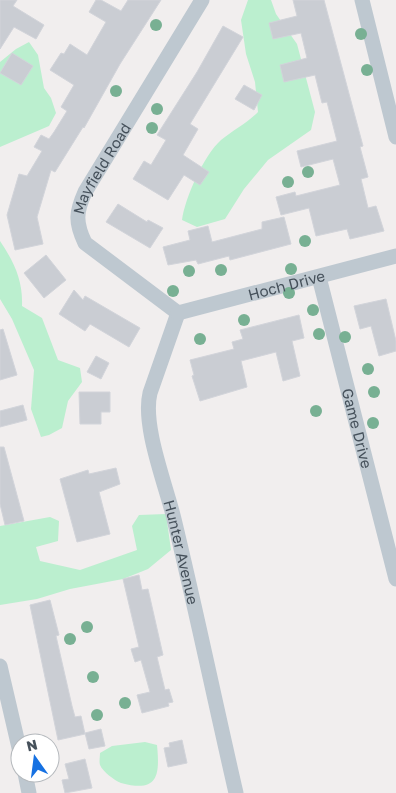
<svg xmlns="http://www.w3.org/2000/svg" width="396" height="793" font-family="'Golos Text',sans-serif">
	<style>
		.green { fill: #bbefcf }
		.building { fill: #cacdd3; stroke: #d2d4da }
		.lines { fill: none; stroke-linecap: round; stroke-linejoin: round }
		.street { stroke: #bec8d0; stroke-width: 15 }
		.tree { fill: #78b093 }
		.labels { text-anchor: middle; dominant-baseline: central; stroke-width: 4.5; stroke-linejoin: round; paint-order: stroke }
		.street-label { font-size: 15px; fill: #46515b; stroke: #fff }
	</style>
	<rect width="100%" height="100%" fill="#f1eeee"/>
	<path class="green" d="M248 0H271L276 14 297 44 315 112 311 130 268 160 244 189 225 219 197 227 182 220C185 198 204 155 221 140 233 130 247 123 258 112L255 82 246 54 241 20Z
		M29 42 38 55 44 88 51 98 56 113 49 126 0 147V62L16 49Z
		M0 241C14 262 23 280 22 306L42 318 58 360 80 368 82 382 68 401 62 428 49 435 41 437 31 409 34 370 12 319 0 299Z
		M166 514 171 550 148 569 123 579 70 589 37 599 0 605V526L50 517 59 521 58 541 36 547 40 561 80 570 137 550 132 526 139 515Z
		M145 742 157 745C160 776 158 793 121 783 114 780 103 772 100 765 99 762 100 756 100 753L112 746Z"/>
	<path class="building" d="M0 0H17L13 6 44 25 36 39 14 27 0 49Z
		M96 0H101L121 11 128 0H161L120 64 84 128 83 127 55 172 51 170 37 217 43 244 15 250 7 215 19 174 27 176 42 151 34 147 41 135 49 139 54 132 67 111 61 107 74 85 50 70 61 53 64 54 70 44 87 55 106 22 89 12Z
		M293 0H324L363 146 360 147 368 177 361 179 368 208 376 206 384 231 350 239 347 229 316 236 309 208 281 215 276 197 295 192 296 196 340 185 333 159 301 167 297 151 337 141 327 102 322 103 315 75 284 82 280 65 307 58 301 33 273 39 269 23 297 16Z
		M223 26 243 37 190 124 198 129 183 155 209 172 200 185 184 175 168 200 133 179 144 161 151 165 166 140 157 135 197 72Z
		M12 53 33 66 21 85 0 73Z
		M244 85 262 95 254 110 235 99Z
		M118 204 147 222 148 220 163 228 150 248 106 222Z
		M284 217 291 244 230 260 229 256 198 264 196 260 168 265 163 247 190 240 188 231 208 226 212 242 262 229V222Z
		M46 255 66 280 44 298 24 273Z
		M74 290 83 300 85 296 140 328 129 347 90 324 85 331 59 314Z
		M386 299 396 341V351L379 356 371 326 360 329 354 306Z
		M299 315 304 338 292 341 300 376 283 381 276 352 241 361 247 387 200 401 192 376 194 375 190 360 234 349 232 342 243 339 240 330Z
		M3 329 17 375 0 380V330Z
		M96 356 109 363 101 379 87 372Z
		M79 392H110V412H101V424H80Z
		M23 405 27 420 0 427V411Z
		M0 447H4L24 521 5 525 0 504Z
		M116 468 120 484 99 492 110 534 77 542 60 479 88 470 89 474Z
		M139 575 142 590 148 589 163 655 157 657 165 690 169 689 173 702 168 703 169 706 142 713 137 695 150 692 141 660 135 662 131 649 139 647 123 579Z
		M50 600 59 635 56 636 72 706 75 717 81 716 85 734 58 740 30 605Z
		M101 729 105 746 89 749 85 733Z
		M182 740 187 763 168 767 164 748 170 747 169 743Z
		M85 759 92 788 65 793 62 780 69 779 65 764Z"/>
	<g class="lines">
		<g class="street">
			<path d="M362 0 396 137"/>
			<path id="s1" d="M319 277 396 579"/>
			<path id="s2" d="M178 313 150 393C142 426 166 485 174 519 196 610 215 702 236 793"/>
			<path id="s3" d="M178 313 85 243C75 222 76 212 85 192L202 0"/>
			<path id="s4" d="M178 313 396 256"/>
			<path d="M0 666 20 752"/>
			<path d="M25 773 29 793"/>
		</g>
	</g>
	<g class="tree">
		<circle cx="156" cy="25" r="6"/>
		<circle cx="361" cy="34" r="6"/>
		<circle cx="367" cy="70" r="6"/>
		<circle cx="116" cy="91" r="6"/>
		<circle cx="157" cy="109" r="6"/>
		<circle cx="152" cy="128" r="6"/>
		<circle cx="308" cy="172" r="6"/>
		<circle cx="288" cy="182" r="6"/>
		<circle cx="305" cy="241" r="6"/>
		<circle cx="291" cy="269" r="6"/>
		<circle cx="221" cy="270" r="6"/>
		<circle cx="189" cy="271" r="6"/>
		<circle cx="173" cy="291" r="6"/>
		<circle cx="289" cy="293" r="6"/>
		<circle cx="313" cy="310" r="6"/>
		<circle cx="244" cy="320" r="6"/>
		<circle cx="319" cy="334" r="6"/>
		<circle cx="345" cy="337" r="6"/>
		<circle cx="200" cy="339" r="6"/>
		<circle cx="368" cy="369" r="6"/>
		<circle cx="374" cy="392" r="6"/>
		<circle cx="316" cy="411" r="6"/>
		<circle cx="373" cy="423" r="6"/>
		<circle cx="87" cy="627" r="6"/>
		<circle cx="70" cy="639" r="6"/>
		<circle cx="93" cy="677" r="6"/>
		<circle cx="125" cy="703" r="6"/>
		<circle cx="97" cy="715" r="6"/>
	</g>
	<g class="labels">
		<g class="street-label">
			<text stroke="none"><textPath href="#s3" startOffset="198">Mayfield Road</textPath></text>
			<text stroke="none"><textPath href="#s4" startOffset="112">Hoch Drive</textPath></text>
			<text stroke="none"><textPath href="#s1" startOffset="156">Game Drive</textPath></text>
			<text stroke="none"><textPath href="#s2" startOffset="248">Hunter Avenue</textPath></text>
		</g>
	</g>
	<g transform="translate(35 758) rotate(346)"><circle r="24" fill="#ffffff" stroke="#b5b9bd"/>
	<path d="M0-4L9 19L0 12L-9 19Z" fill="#1671e2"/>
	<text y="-8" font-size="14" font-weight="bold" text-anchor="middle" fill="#46515b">N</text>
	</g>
</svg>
